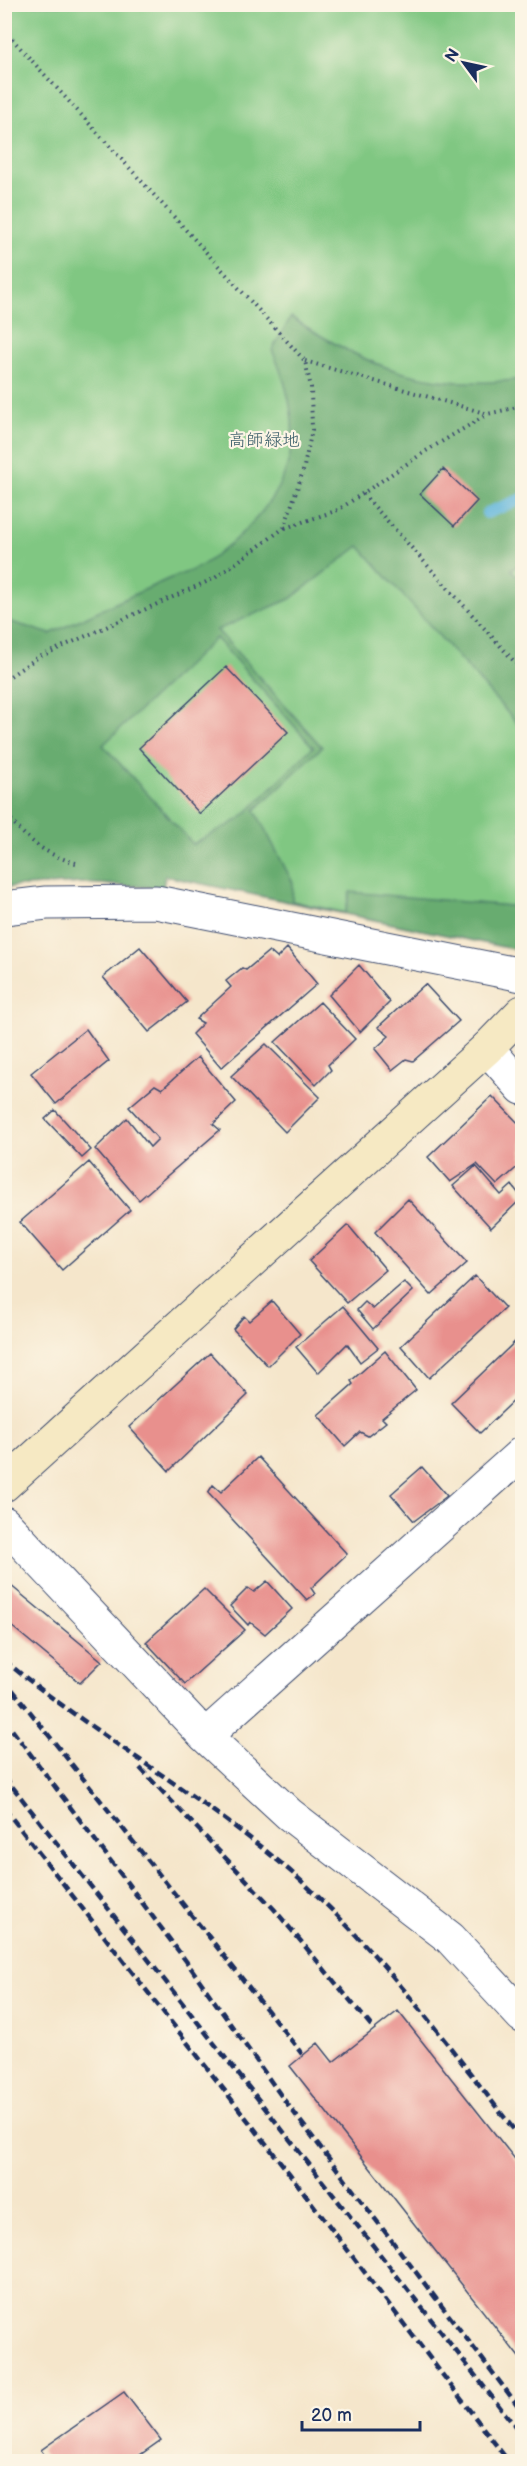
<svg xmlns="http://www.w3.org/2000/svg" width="527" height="2466" font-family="'Balsamiq Sans','Klee One',sans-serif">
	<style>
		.green { fill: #80c782; stroke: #4e7b70; stroke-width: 1.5 }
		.forest { fill: #68ac70; stroke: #426e67; stroke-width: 1.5; fill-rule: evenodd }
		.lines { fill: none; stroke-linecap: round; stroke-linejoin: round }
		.stream { stroke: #5fb5dc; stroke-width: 12 }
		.building { fill: #e8908d }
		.street-casing { stroke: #3c4a6e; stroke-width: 35 }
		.secondary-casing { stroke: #3c4a6e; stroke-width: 35 }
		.path { stroke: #3c4a6e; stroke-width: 4; stroke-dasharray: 1.5 4.5; stroke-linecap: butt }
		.street { stroke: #fff; stroke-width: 33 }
		.secondary { stroke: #f6e9c3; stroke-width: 33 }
		.rail { stroke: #1b2f5e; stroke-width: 4.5; stroke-dasharray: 9 4.5; stroke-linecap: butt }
		.labels { text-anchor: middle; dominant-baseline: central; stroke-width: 4.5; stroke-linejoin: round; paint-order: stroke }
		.park-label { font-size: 18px; fill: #395d69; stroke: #fcf5e5 }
	</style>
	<rect width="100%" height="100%" fill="#fcf5e5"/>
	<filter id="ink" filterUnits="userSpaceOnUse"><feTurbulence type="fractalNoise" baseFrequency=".0167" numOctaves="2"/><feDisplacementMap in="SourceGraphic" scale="12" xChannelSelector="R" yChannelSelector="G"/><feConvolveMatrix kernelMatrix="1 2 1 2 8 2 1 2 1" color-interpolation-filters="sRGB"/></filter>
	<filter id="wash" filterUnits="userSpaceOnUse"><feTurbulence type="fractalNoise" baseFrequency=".008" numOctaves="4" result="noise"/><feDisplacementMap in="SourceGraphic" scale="24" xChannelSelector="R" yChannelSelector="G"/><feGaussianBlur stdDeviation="1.35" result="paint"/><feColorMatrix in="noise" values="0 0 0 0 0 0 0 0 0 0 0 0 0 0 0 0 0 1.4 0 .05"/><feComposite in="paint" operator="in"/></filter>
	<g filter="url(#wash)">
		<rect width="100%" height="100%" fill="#f5e6cb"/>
		<path class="green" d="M5 5H522V951L165 876 163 888 83 883 5 887Z"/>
		<path class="forest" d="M291 317C368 368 429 392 522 379V564L511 569 522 582V729L359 546 290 599 217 630 322 747 255 810 293 883 292 901 345 913 350 892 522 907V951L165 876 163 888 83 883 5 887V620L50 634C88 615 127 598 166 580 179 574 192 572 204 564 219 554 233 542 246 529 302 474 303 419 272 350ZM216 638 313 747 240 819 193 844 103 745Z"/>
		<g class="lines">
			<path class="stream" d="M487 513 522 499"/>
		</g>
		<g id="blocks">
			<path class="building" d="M443 469 477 501 454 526 420 494Z
				M226 667 288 732 200 814 139 748Z
				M140 947 187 1002 149 1032 103 977Z
				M287 948 317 984 221 1068 192 1034 203 1023 196 1019 231 987 226 981 242 968 246 970 269 951 277 958Z
				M359 965 390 1002 360 1032 329 995Z
				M425 984 459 1021 413 1061 406 1059 392 1070 375 1049 389 1036 378 1027Z
				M320 1002 355 1039 328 1065 331 1070 316 1085 275 1042Z
				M86 1029 109 1061 56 1104 31 1073Z
				M266 1044 320 1097 285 1132 231 1076Z
				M198 1057 236 1102 213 1124 220 1130 139 1200 95 1149 127 1118 150 1147 158 1139 129 1107 155 1085 162 1089Z
				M492 1096 522 1127V1163L497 1185 477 1164 450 1182 428 1157Z
				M55 1110 91 1150 82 1158 45 1119Z
				M89 1162 130 1210 62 1270 20 1222Z
				M476 1166 501 1195 512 1185 522 1198 491 1228 453 1186Z
				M408 1199 467 1263 431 1295 375 1232Z
				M348 1225 386 1270 347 1303 309 1261Z
				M475 1276 505 1308 429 1378 401 1346Z
				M404 1282 413 1291 373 1329 357 1310 365 1302 373 1309Z
				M272 1301 300 1334 268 1366 233 1329 244 1316 249 1321Z
				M343 1306 378 1348 360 1362 347 1344 318 1373 296 1347Z
				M522 1335V1393L480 1433 451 1403Z
				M385 1351 416 1390 382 1418 386 1422 368 1436 360 1432 345 1446 318 1415 353 1384 351 1381Z
				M210 1353 248 1395 169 1471 129 1427Z
				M258 1457 347 1554 311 1588 315 1594 307 1600 208 1493 213 1485 221 1492Z
				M422 1467 447 1496 414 1521 391 1494Z
				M4 1580 102 1661 80 1683 4 1620Z
				M267 1581 292 1609 265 1634 250 1622 248 1625 230 1606 248 1588 254 1592Z
				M204 1589 245 1630 185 1684 146 1642Z
				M398 2011 522 2168V2361L290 2066 318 2043 333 2062Z
				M124 2392 161 2440 130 2462H49L41 2450Z"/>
		</g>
	</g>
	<g filter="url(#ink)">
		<use href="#blocks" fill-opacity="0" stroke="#3c4a6e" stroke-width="1.5"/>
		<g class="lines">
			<g class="street-casing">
				<path id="street" d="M4 908 46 903 156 902 522 975
					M487 1048 522 1088
					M4 1523 205 1736 289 1814 450 1938 522 2016
					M205 1736 522 1453"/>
			</g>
			<g class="secondary-casing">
				<path id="secondary" d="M4 1485 487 1048 522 1012"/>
			</g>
			<path class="path" d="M4 30 305 361 311 387 312 430 303 471 284 528 215 578 37 658 4 680
				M305 361 488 414 522 406
				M363 494 522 670
				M285 528 338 510 426 451 488 414
				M4 810C22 837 45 855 76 863"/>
			<use href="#street" class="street"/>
			<use href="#secondary" class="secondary"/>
			<path class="rail" d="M4 1660C95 1736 199 1793 289 1870 379 1948 449 2047 522 2140
				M4 1679 302 2054
				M4 1719 186 1961 282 2097 522 2411
				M140 1768 274 1909 373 2028
				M4 1776 522 2435
				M4 1808 289 2173 509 2462"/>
		</g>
	</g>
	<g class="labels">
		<g class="park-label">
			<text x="264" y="440">高師緑地</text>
		</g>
	</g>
	<rect width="527" height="2466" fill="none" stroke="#fcf5e5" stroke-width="24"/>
	<g transform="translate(464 63) rotate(303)" stroke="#fcf5e5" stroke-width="4.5" paint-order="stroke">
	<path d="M0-4.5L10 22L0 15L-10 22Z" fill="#1b2f5e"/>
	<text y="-9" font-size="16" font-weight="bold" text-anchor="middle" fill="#1b2f5e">N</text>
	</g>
	<path d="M302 2421v9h118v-9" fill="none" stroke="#1b2f5e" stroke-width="3"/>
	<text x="311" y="2421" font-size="18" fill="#1b2f5e" stroke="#fcf5e5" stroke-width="4.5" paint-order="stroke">20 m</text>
</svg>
